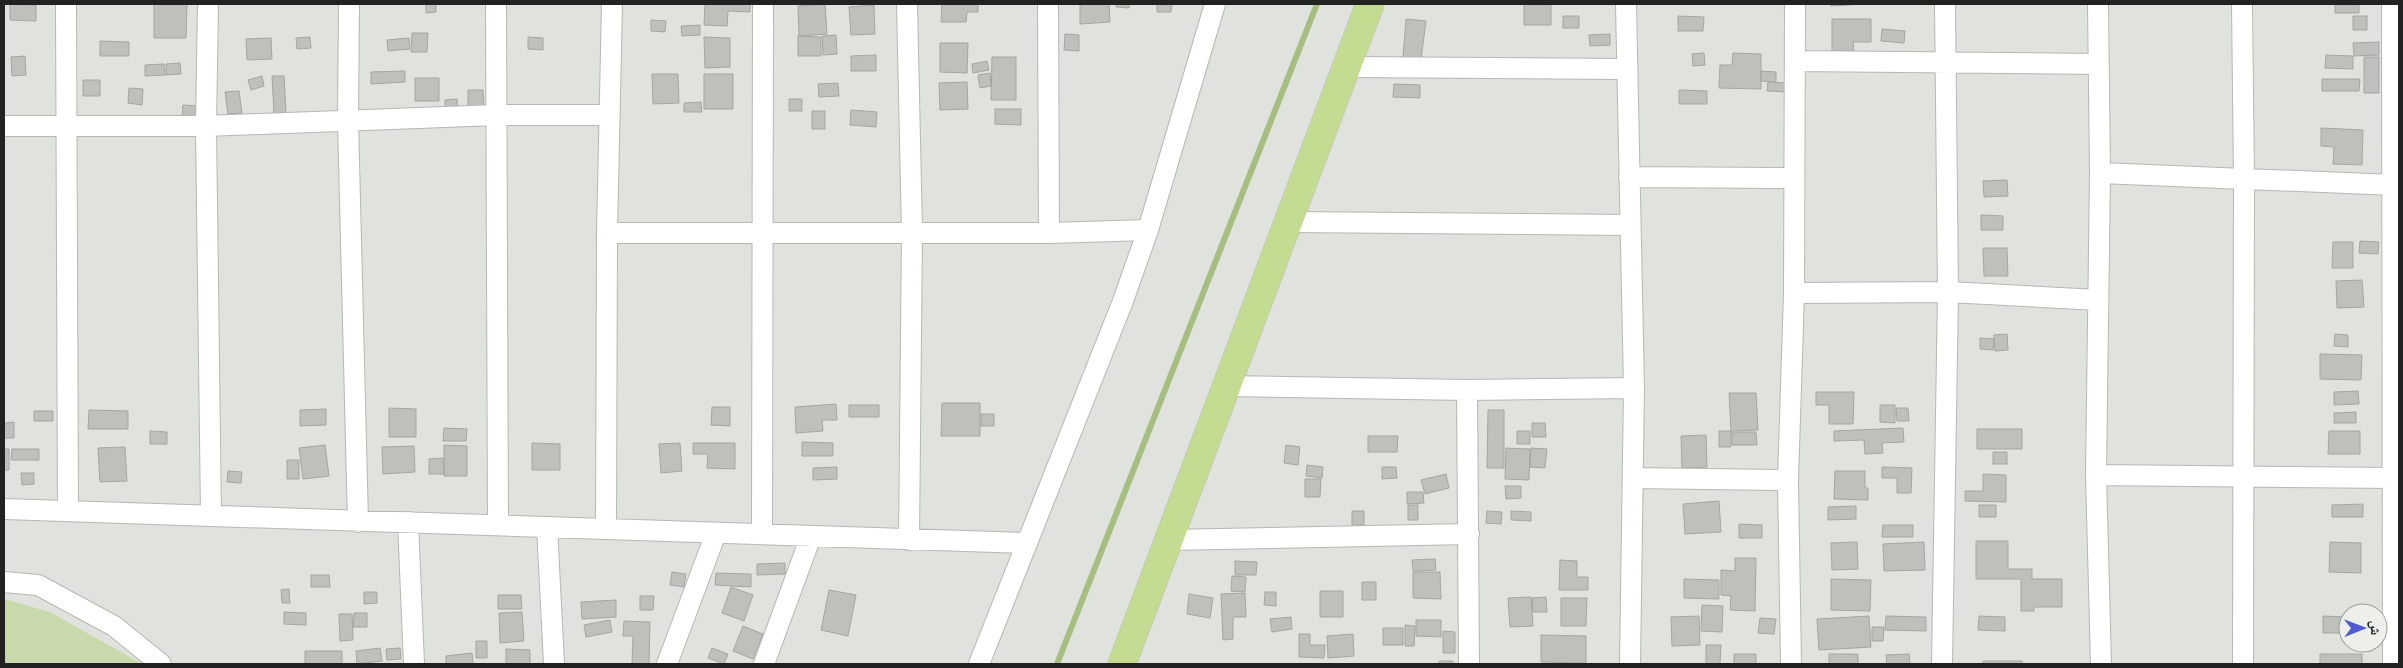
<svg xmlns="http://www.w3.org/2000/svg" width="2403" height="668" font-family="Ubuntu,'Noto Naskh Arabic',sans-serif">
	<style>
		.green { fill: #c8daac }
		.lines { fill: none; stroke-linecap: round; stroke-linejoin: round }
		.stream { stroke: #a6be7f; stroke-width: 6 }
		.building { fill: #bec0bb; stroke: #a4a7a1 }
		.street-casing { stroke: #b6b8b2; stroke-width: 22 }
		.primary-casing { stroke: #bdbdbc; stroke-width: 29 }
		.street { stroke: #fff; stroke-width: 20 }
		.primary { stroke: #c4dc91; stroke-width: 28 }
	</style>
	<rect width="100%" height="100%" fill="#e0e2dd"/>
	<path class="green" d="M4 599 50 612 142 664H4Z"/>
	<g class="lines">
		<path class="stream" d="M1057 664 1317 4"/>
	</g>
	<path class="building" d="M10 4 36 5V21L10 20Z
		M154 4H187L186 38H154Z
		M426 4H436V12L426 13Z
		M705 4H750V12L728 11 727 26 704 25Z
		M825 4 827 34 799 36 798 6Z
		M942 4H978V12H967L966 22H941Z
		M1080 4H1109L1110 22 1080 24Z
		M1116 4H1129V8L1116 7Z
		M1157 4H1172L1171 12H1157Z
		M1524 4H1551V25H1524Z
		M1831 4H1863L1831 6Z
		M2335 4H2359V13H2335Z
		M874 5 875 34 851 35 849 7Z
		M1563 16H1579V28H1563Z
		M1678 16 1704 17 1703 31H1678Z
		M2353 16H2367V30H2353Z
		M1406 19 1426 21 1421 59 1403 57Z
		M1832 19H1871V42H1853L1854 51H1832Z
		M651 20 666 21 665 32 651 31Z
		M700 25V35L682 36 681 26Z
		M1882 29 1905 31 1904 43 1881 41Z
		M412 33H428L427 52H411Z
		M1065 34 1079 35V51L1064 50Z
		M1610 34V45L1590 46 1589 35Z
		M836 35 837 54 823 55 822 36Z
		M798 36 821 37V56H798Z
		M310 37 311 48 297 49 296 38Z
		M528 37 543 38V50L528 49Z
		M704 37 730 38V67L705 68Z
		M271 38 272 59 247 60 246 39Z
		M409 38 410 49 388 51 387 40Z
		M100 41 129 42V56H100Z
		M2379 42V55L2354 56 2353 43Z
		M940 43H968L967 73 940 72Z
		M1704 53 1705 65 1693 66 1692 54Z
		M1733 53 1761 54V89L1719 88 1720 65H1732Z
		M876 55V71H851V56Z
		M2326 55 2353 56V69L2325 68Z
		M25 56 26 75 12 76 11 57Z
		M992 57H1016V100H991Z
		M2364 57H2379V93H2364Z
		M987 61 989 70 973 73 972 64Z
		M180 63 181 74 166 75V64Z
		M164 64 165 75 145 76V65Z
		M405 71V82L371 84V72Z
		M1761 71 1776 72V82L1761 81Z
		M990 73 991 86 980 88 978 75Z
		M652 74H678L679 103 653 104Z
		M704 74H733V109H704Z
		M262 76 264 86 251 90 248 80Z
		M272 76H284L286 113 274 114Z
		M415 78H439V101H415Z
		M2322 79H2360L2359 91H2322Z
		M83 80H100V96H83Z
		M967 82 968 109 940 110 939 83Z
		M1768 82 1787 83V92L1767 91Z
		M838 83 839 96 819 97 818 84Z
		M1394 84 1420 85V98L1393 97Z
		M129 88 143 89 142 105 128 103Z
		M468 90H483L484 110 468 111Z
		M1679 90 1707 91V104H1679Z
		M239 91 242 113 228 114 225 92Z
		M457 99 458 114H445V100Z
		M789 99H802V111H789Z
		M701 102 702 112H684V103Z
		M183 105 197 106 196 119 182 118Z
		M995 109H1021V125L995 124Z
		M851 110 877 112 876 127 850 125Z
		M812 111H825V129H812Z
		M2321 128 2363 130 2362 165 2333 164 2334 147 2321 146Z
		M2007 180 2008 196 1984 197 1983 181Z
		M1981 215 2003 216V230H1981Z
		M2360 241 2379 242 2378 254 2359 253Z
		M2333 242H2353V268H2332Z
		M1983 248H2007L2008 276H1984Z
		M2362 280 2364 307 2337 308 2336 281Z
		M2007 334 2008 350 1995 351 1994 335Z
		M2335 334 2348 335V347L2334 346Z
		M1980 338 1994 339 1993 350 1980 349Z
		M2320 354 2362 355 2361 380 2320 379Z
		M2358 391 2359 404 2334 405V392Z
		M1816 392H1854L1853 424H1829V405H1816Z
		M1729 393H1756L1758 430 1731 431Z
		M942 403H980V436H941Z
		M836 404 837 420H822L823 431 796 433 795 407Z
		M849 405H879V417H849Z
		M1880 405H1895V423L1880 422Z
		M712 407H730V426L711 425Z
		M389 408 416 409V437H389Z
		M1896 408H1908L1909 421H1897Z
		M326 409V425L300 426V410Z
		M89 410 128 411V429H88Z
		M1488 410H1504V468H1487Z
		M34 411H53V421H34Z
		M2356 412V423H2334V413Z
		M981 414H994V426H981Z
		M14 422V438H4V423Z
		M1532 423H1545L1546 437H1532Z
		M444 428 467 429 466 441H443Z
		M1903 428 1904 442 1882 443 1883 453 1865 454 1864 440 1834 441V431Z
		M1977 429H2022V449H1977Z
		M150 431 167 432V444H150Z
		M1517 431H1530V444H1517Z
		M1719 431H1731V447H1719Z
		M2329 431H2360V454H2328Z
		M1732 432H1756L1757 445H1732Z
		M1706 435 1707 467 1682 468 1681 436Z
		M1368 436H1398L1397 452H1368Z
		M802 442 833 443V456H802Z
		M532 443 560 444V470H532Z
		M680 443 682 471 661 473 659 444Z
		M693 443H735V469L707 468 708 454H693Z
		M325 445 329 476 303 479 299 448Z
		M444 445 467 446V476H444Z
		M1286 445 1300 447 1298 465 1284 463Z
		M414 446 415 472 383 474 382 447Z
		M125 447 127 481 100 482 98 448Z
		M1506 448 1530 449 1529 480 1505 479Z
		M1531 448 1547 449 1545 468 1530 467Z
		M4 449H9V470H4Z
		M12 449H39V460H11Z
		M1993 452H2007V464H1993Z
		M443 458 444 474H429V459Z
		M287 460H299V479H287Z
		M1307 465 1323 467 1322 478 1306 476Z
		M837 467V479L813 480V468Z
		M1382 467H1396L1397 478 1382 479Z
		M1882 467 1912 468 1911 493H1897V478H1882Z
		M228 471 242 472 241 483 227 482Z
		M1835 471H1865V488H1868V500L1834 499Z
		M21 473H34V484L22 485Z
		M1446 474 1449 488 1425 494 1421 480Z
		M1983 474 2006 475V502L1965 501V491H1983Z
		M1305 479H1321L1320 497H1305Z
		M1505 486H1521V498L1506 499Z
		M1407 492H1423L1424 503 1407 504Z
		M1719 501 1721 532 1685 534 1683 504Z
		M2363 504V517H2332V505Z
		M1408 505H1418V520H1408Z
		M1979 505H1996V517H1979Z
		M1856 506V519L1828 520V507Z
		M1352 511H1364V525H1352Z
		M1487 511 1502 512 1501 524 1486 523Z
		M1511 511 1531 512V521L1511 520Z
		M1739 524 1762 525V538H1739Z
		M1883 525H1913V537H1882Z
		M1976 541H2008V569H2032V579H2062V607H2034V611H2021V579H1976Z
		M1857 542 1858 569 1832 570 1831 543Z
		M1924 542 1925 570 1884 571 1883 544Z
		M2330 542 2361 543V573L2329 572Z
		M1735 558H1756L1755 611 1730 610 1731 596 1721 595V570L1735 571Z
		M1435 559 1436 570 1413 571 1412 560Z
		M1560 560 1577 561V577H1588V590H1559Z
		M1235 561 1257 562 1256 575H1235Z
		M785 563V574L757 575V564Z
		M672 572 686 574 684 587 670 585Z
		M1413 572H1440L1441 599 1413 598Z
		M716 573 751 574V587L715 585Z
		M311 575H329L330 587H311Z
		M1232 576 1246 577 1245 592 1231 591Z
		M1684 579 1719 580V599L1684 598Z
		M1831 579 1871 580 1870 611 1831 610Z
		M1362 582H1376V600H1362Z
		M731 587 753 595 744 621 722 613Z
		M289 589 290 603H282L281 590Z
		M829 590 856 595 848 636 821 630Z
		M1320 591H1343V617H1320Z
		M364 592H377V603L364 604Z
		M1265 592H1276V606L1264 605Z
		M1245 593 1246 617H1233V639L1223 640 1221 594Z
		M1189 594 1213 598 1210 618 1187 614Z
		M498 595H521L522 609H498Z
		M640 596H654L653 610H640Z
		M1531 597 1533 626 1510 627 1508 598Z
		M1546 597 1547 612H1533L1532 598Z
		M1561 598H1587L1586 626H1561Z
		M616 600V617L582 619 581 602Z
		M1702 605 1723 606 1722 632 1701 631Z
		M284 612 306 613V625L284 624Z
		M522 612 524 641 500 643 499 613Z
		M354 613H367V627H353Z
		M339 614H352L353 640 340 641Z
		M1699 616 1700 645 1672 646 1671 617Z
		M1869 616 1871 647 1819 650 1817 619Z
		M1886 616 1926 617V631L1885 630Z
		M1979 616 2005 617V631L1978 630Z
		M2323 616 2348 617V633H2323Z
		M1291 617 1292 629 1272 632 1270 619Z
		M1760 618 1776 619 1774 634 1758 633Z
		M610 620 612 632 586 637 584 625Z
		M1416 620H1441V637L1416 636Z
		M624 621 650 622 649 664H632L633 636H623Z
		M1405 625 1415 626 1414 646H1405Z
		M743 626 763 634 753 659 733 651Z
		M1872 627H1884L1883 641H1872Z
		M1383 628H1403V645H1383Z
		M1443 631 1455 632V653H1443Z
		M1299 634H1310V645H1325L1324 658 1299 657Z
		M1353 634 1354 656 1328 658 1327 636Z
		M1541 635 1586 636V663L1541 662Z
		M476 641H487V658H476Z
		M1706 645H1721L1720 664H1706Z
		M380 648 382 661 357 664 356 651Z
		M400 648 401 659 387 660 386 649Z
		M712 648 728 654 724 664 708 658Z
		M506 649 530 650V664H506Z
		M305 651H342V664H305Z
		M472 653 473 664H446V656Z
		M1734 654H1756V664H1734Z
		M1829 654H1858V664H1829Z
		M1909 654 1910 664H1887L1886 655Z
		M2320 654H2362V664H2320Z
		M1439 661H1453V664H1439Z
		M1983 661H2022V664H1983Z"/>
	<g class="lines">
		<g class="street-casing">
			<path id="street" d="M66 4 68 511
				M208 4 206 126 211 516
				M349 4 348 120 358 522
				M496 4 498 525
				M907 4 912 232 909 540
				M1048 4 1049 233
				M1626 4 1634 388 1630 664
				M2098 4 2100 173 2096 475 2101 664
				M2242 4 2244 179 2243 664
				M2392 4 2393 664
				M1796 61 2099 64
				M1347 67 1627 69
				M4 126H206L497 115H610
				M2100 173 2394 185
				M1629 177 1794 178
				M1288 222 1630 225
				M607 233H1049L1148 230
				M1794 293 1948 292 2098 300
				M1226 386 1467 390 1634 388
				M1467 390 1469 664
				M2096 475 2394 478
				M1633 478 1788 480
				M4 509 1027 543
				M408 522 414 664
				M547 527 554 664
				M606 529 607 233 612 4
				M762 533 763 4
				M1169 540 1469 534
				M4 582 38 585 114 626 161 664
				M667 664 716 533
				M764 664 811 536
				M979 664 1123 301 1148 230 1215 4
				M1791 664 1788 480 1794 293 1795 4
				M1942 664 1948 292 1945 4"/>
		</g>
		<g class="primary-casing">
			<path id="primary" d="M1122 664 1370 4"/>
		</g>
		<use href="#street" class="street"/>
		<use href="#primary" class="primary"/>
	</g>
	<rect width="2403" height="668" fill="none" stroke="#222220" stroke-width="10"/>
	<g transform="translate(2363 628) rotate(89)"><circle r="24" fill="#edf0ea" stroke="#9c9e99"/>
	<path d="M0-4L9 19L0 12L-9 19Z" fill="#515ad0"/>
	<text y="-8" font-size="14" font-weight="bold" text-anchor="middle" fill="#222220">ش</text>
	</g>
</svg>
